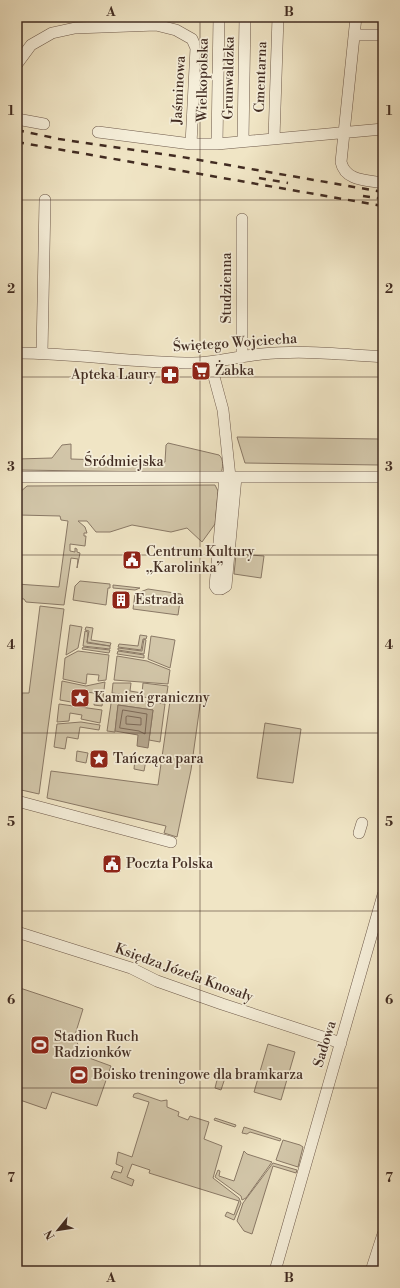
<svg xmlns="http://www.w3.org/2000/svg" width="400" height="1288" font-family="'Libre Bodoni',serif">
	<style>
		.green { fill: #d2c6a9; stroke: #8a7966 }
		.water { fill: #b5a68e; stroke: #877563 }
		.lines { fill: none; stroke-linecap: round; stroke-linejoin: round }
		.shore { stroke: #7c6958; stroke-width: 1 }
		.minor-casing { stroke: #6e5a4b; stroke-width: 12 }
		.minor { stroke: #f5eed9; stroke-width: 11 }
		.rail { stroke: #422c22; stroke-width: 2.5; stroke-dasharray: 7 7; stroke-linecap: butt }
		.grid { fill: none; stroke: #422c22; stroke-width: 1; stroke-opacity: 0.55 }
		.labels { text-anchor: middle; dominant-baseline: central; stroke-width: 3.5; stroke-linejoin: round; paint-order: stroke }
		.street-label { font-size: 14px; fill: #422c22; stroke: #f5eed9 }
		.poi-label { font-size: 14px; fill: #422c22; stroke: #f5eed9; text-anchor: start }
		.neatline { fill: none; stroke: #422c22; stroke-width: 1.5 }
		.grid-label { font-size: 13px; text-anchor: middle; font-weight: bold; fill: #422c22 }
	</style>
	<rect width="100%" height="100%" fill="#f0e5c5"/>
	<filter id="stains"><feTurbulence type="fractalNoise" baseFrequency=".005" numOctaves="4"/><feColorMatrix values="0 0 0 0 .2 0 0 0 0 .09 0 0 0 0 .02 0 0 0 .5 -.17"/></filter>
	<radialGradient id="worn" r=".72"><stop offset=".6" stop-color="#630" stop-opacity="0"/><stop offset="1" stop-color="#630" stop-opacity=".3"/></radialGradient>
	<path class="green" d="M237 437 380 439 379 465 245 463Z
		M168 443 219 455C224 459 223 468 221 473L19 470 17 459 52 458 62 445 71 444V459L165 462 166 445Z
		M215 485 218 491 215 524 202 542 187 528 171 532 132 525 110 532H96L87 521H78L85 527 87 533H84V536H86L85 546 70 544V551L75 552V548L77 549V552L80 553 77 568 78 559 71 558 64 605 26 602 24 599 17 598V584L59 587 68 521 61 520 60 516 19 515V493L27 486Z
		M236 554 264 556 261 578 234 574Z
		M80 581 110 584V588H108L106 605 73 600 75 586Z
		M113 585 140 588 135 590 113 588Z
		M148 589 181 594 178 615 133 609 135 594Z
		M40 606 64 609 39 794 17 789V730L22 693H29Z
		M70 625 82 627 78 648 66 655Z
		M86 627 93 628 91 640 111 643 110 646 87 642 89 631 85 630Z
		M85 631 88 632 87 643 110 646V649L83 646Z
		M140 635 147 636 146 639H143L141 650 118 647 119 644 138 646Z
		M151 636 175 640 170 668 148 659Z
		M144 639 146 640 144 654 118 650V648L142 651Z
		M83 647 110 650 109 653 82 649Z
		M78 651 109 655 106 680 98 681 99 675 87 674 86 684 63 679 65 658Z
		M118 651 144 655V658L117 654Z
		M117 656 147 661 170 670 168 684 114 680Z
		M62 681 86 686 105 682 102 706 94 705 95 693 84 692 82 704 60 700Z
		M113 683H131L130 691 142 693 143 683 168 686 166 700 112 693Z
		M171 694 201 698 191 770 177 837 164 833 166 826 47 798 51 771 158 785Z
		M112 697 165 704 160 742 149 740 153 710 118 705 115 732 107 731Z
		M59 704 102 710 100 723 81 719 82 715 70 713 69 721 57 722Z
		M81 722 100 725 99 730 80 727 78 739 67 737 65 749 54 747 57 724Z
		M265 723 301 729 293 783 257 778Z
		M77 751 88 753 86 763 76 761Z
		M135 759 146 760 144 771 134 769Z
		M17 987 83 1009 75 1035 81 1055 111 1066 97 1106 52 1092 46 1109 17 1099Z
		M268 1044 295 1052 281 1100 254 1092Z
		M218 1076 225 1078 221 1090 215 1088Z
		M138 1093 161 1101 167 1100V1107L179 1112 178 1116 188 1120 190 1116 209 1122 204 1139 222 1146 213 1178 239 1198 241 1203 234 1220 225 1216 227 1212 234 1215 239 1201 149 1173 150 1170 132 1164 127 1177 134 1180 132 1186 111 1178 114 1171 121 1173 123 1167 116 1164 118 1152 132 1157 149 1102 133 1097 134 1094Z
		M215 1118 236 1125 235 1127 214 1120Z
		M244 1127 281 1139 280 1141 250 1132 247 1134 242 1133Z
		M283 1140 300 1145 303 1147 298 1167 276 1160Z
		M244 1151 247 1154 272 1162 246 1198 242 1200 241 1196 215 1177 218 1170 220 1171 219 1176 234 1181Z
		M273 1163 297 1170 296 1173 273 1166 252 1234 244 1231 237 1221 243 1203Z"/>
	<path class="water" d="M118 705 153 710 148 748 137 746 138 735 115 731Z"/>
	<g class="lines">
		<path class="shore" d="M123 710 147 714 145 734 139 731 120 728Z
			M128 716 141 718V725L126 724V717Z"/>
		<g class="minor-casing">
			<path id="minor" d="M356 17 341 162C345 181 367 180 383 183
				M355 35H383
				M17 64 31 45 52 33 75 28 156 25 176 30 192 39 196 48 191 144
				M17 119 44 124
				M98 132 191 144H217L383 129
				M274 138 278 17
				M243 140 245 17
				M217 144 219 17
				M17 353C76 353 134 363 193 363 216 363 239 356 262 354 302 350 343 354 383 357
				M42 353 45 200
				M242 357V219
				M210 362 223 410 230 477
				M17 477H383
				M225 477 215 586 217 589H221L226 586 236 477
				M17 801 171 842
				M359 833 362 823
				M17 932 131 968 157 981 222 1004 341 1043
				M275 1271 383 895
				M371 1271 383 1234"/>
		</g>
		<use href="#minor" class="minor"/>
		<path class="rail" d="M17 130 59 139 182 157 383 192
			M17 142 383 206
			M259 178 288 183
			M363 196 383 199"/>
	</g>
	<path class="grid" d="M200 17V1271M17 200H383M17 377H383M17 555H383M17 733H383M17 911H383M17 1088H383"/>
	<defs>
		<g id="supermarket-square" transform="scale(1)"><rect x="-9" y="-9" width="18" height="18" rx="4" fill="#8f2418" stroke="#f5eed9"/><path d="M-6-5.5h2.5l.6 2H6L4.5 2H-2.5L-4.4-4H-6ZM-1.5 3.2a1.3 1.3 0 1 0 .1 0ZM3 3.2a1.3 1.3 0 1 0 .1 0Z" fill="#fff"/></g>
		<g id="pharmacy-square" transform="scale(1)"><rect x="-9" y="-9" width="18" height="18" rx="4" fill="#8f2418" stroke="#f5eed9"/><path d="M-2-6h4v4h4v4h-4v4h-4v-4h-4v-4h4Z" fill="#fff"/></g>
		<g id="civic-square" transform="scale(1)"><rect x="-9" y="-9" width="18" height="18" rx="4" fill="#8f2418" stroke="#f5eed9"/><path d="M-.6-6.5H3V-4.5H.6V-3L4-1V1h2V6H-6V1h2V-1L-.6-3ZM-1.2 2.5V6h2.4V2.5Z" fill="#fff"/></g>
		<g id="building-square" transform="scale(1)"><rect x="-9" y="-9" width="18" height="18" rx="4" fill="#8f2418" stroke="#f5eed9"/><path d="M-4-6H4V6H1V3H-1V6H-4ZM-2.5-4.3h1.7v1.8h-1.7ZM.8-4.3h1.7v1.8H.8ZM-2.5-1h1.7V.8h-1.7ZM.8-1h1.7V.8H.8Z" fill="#fff"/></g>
		<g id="sight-square" transform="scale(1)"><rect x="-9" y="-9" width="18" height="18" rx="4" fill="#8f2418" stroke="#f5eed9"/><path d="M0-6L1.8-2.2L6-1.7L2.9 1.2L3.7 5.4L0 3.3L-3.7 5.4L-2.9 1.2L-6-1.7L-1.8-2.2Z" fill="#fff"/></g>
		<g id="stadium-square" transform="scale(1)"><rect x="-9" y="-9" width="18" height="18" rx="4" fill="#8f2418" stroke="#f5eed9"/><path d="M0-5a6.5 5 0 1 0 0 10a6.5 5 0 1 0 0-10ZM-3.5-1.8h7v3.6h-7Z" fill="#fff"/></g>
	</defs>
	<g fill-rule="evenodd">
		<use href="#supermarket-square" x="201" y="371"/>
		<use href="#pharmacy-square" x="170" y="375"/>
		<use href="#civic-square" x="132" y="560"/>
		<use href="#building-square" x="121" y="600"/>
		<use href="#sight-square" x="80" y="698"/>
		<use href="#sight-square" x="99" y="759"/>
		<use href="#civic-square" x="112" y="864"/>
		<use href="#stadium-square" x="40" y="1045"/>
		<use href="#stadium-square" x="79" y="1075"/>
	</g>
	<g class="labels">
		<g class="street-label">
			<text transform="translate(261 77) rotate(-88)">Cmentarna</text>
			<text transform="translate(229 78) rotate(-89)">Grunwaldzka</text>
			<text transform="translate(203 80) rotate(-89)">Wielkopolska</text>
			<text transform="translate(179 90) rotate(-87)">Jaśminowa</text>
			<text transform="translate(227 288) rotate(-90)">Studzienna</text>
			<text transform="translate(235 343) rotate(-4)">Świętego Wojciecha</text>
			<text x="124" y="462">Śródmiejska</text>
			<text transform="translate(184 973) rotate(20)">Księdza Józefa Knosały</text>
			<text transform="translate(325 1044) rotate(-73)">Sadowa</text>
		</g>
		<g class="poi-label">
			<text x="215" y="371">Żabka</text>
			<text x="156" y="375" text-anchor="end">Apteka Laury</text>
			<text x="146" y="552">Centrum Kultury<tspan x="146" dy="16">„Karolinka”</tspan></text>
			<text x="135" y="600">Estrada</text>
			<text x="94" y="698">Kamień graniczny</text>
			<text x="113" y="759">Tańcząca para</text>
			<text x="126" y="864">Poczta Polska</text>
			<text x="54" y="1037">Stadion Ruch<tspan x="54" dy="16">Radzionków</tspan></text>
			<text x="93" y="1075">Boisko treningowe dla bramkarza</text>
		</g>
	</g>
	<rect width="400" height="1288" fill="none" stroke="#f0e5c5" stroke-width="44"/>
	<g transform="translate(58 1230) rotate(240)" stroke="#f5eed9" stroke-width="3" paint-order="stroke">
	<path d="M0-3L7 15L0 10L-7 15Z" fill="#422c22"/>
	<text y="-6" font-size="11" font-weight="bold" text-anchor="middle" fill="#422c22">N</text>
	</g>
	<rect x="22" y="22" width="356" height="1244" class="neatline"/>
	<g class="grid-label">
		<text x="111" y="16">A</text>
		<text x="289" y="16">B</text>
		<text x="11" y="115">1</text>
		<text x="389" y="115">1</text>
		<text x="11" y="293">2</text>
		<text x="389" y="293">2</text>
		<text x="11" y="471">3</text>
		<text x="389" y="471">3</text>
		<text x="11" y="649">4</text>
		<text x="389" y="649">4</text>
		<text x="11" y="826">5</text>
		<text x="389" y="826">5</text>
		<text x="11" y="1004">6</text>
		<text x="389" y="1004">6</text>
		<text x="11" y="1182">7</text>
		<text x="389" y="1182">7</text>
		<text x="111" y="1282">A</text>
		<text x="289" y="1282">B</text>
	</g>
	<rect width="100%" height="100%" filter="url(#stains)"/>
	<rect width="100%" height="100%" fill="url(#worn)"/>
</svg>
